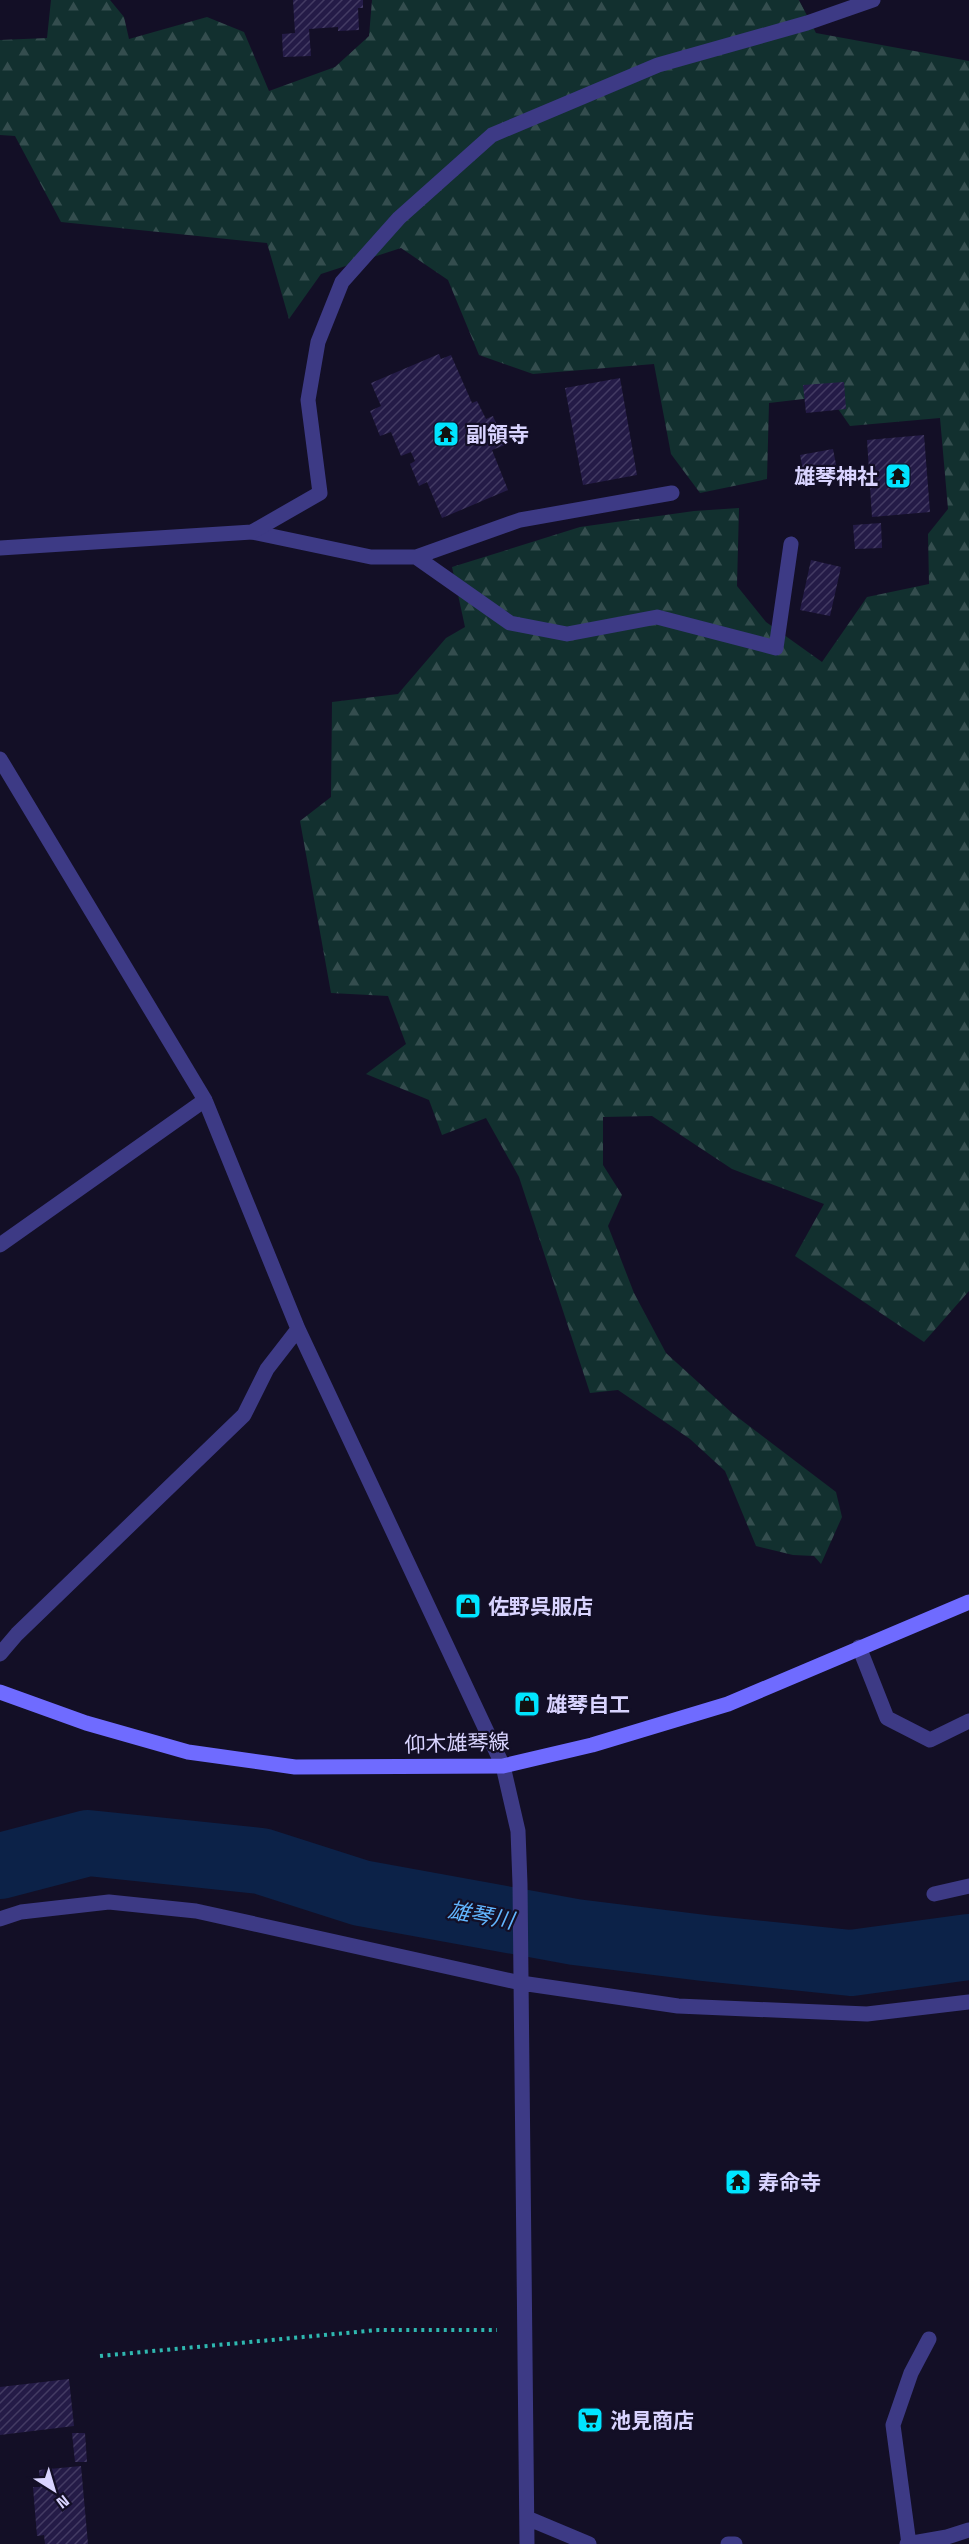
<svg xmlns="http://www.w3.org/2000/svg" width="969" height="2544" font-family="'Space Grotesk','Noto Sans JP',sans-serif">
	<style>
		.forest { fill: url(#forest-firs) }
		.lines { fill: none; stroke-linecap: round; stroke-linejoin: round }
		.river { stroke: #0c2248; stroke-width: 66 }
		.building { fill: url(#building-hatch) }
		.path { stroke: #2fb8b0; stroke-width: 4; stroke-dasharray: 3 4.5; stroke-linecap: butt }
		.lane { stroke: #3d3a85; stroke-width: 15 }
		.street { stroke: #3d3a85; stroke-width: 15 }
		.secondary { stroke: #6f6bff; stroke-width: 15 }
		.labels { text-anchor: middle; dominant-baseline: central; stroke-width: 4.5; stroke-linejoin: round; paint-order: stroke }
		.poi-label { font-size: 21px; font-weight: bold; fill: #d9d4ff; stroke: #130f26; text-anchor: start }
		.street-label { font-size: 21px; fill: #d9d4ff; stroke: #130f26 }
		.water-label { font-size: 22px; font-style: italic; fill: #62b6ff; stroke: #130f26 }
	</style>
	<defs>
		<pattern id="forest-firs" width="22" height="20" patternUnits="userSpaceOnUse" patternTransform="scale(1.5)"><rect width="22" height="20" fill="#12302f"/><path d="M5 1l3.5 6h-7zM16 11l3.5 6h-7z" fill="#344d4e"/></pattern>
		<pattern id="building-hatch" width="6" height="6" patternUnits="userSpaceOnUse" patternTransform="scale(1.5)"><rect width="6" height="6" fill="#241b47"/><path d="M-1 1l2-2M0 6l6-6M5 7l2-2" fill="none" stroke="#433b63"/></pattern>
	</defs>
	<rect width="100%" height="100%" fill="#130f26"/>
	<path class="forest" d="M51 0H110L124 17 129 39 207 17 244 32 269 91 335 67 369 36 372 0H799L816 33 969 61V1291L924 1342 795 1256 824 1204 732 1169 652 1116 603 1117V1165L622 1195 608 1226 634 1293 666 1353 732 1413 836 1492 842 1517 821 1564 814 1556 793 1555 756 1546 725 1471 690 1439 618 1390 590 1393 519 1177 486 1118 442 1135 429 1100 366 1074 406 1044 388 996 331 993 300 821 331 797 332 702 398 694 446 638 465 627 452 567 580 527 694 511 739 508 737 586 766 622 822 662 867 597 929 584 928 534 948 509 940 418 850 426 829 396 769 403 767 479 700 493 671 454 654 364 533 374 479 355 448 280 401 248 321 274 289 319 267 243 61 222 15 136 0 135V40L47 38Z"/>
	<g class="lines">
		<path class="river" d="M0 1866 88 1843 261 1861 361 1893 575 1932 704 1948 851 1963 969 1947"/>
	</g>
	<path class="building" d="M293 0H363V8H358L359 30 338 31V27L309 29 311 56 283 57 282 34 295 33Z
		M439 354 441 359 451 355 472 403 477 401 486 419 493 416 505 445 492 450 508 490 442 518 427 482 419 486 410 464 415 461 411 452 401 456 391 432 380 436 370 411 381 406 371 383Z
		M620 378 637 475 583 485 565 388Z
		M844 382 846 409 806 413 803 385Z
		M924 435 930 512 872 517 867 440Z
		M833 449 839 480 806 486 800 455Z
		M881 523 882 548 855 549 853 525Z
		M811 560 841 567 830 616 800 610Z
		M69 2379 74 2426 0 2435V2387Z
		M72 2433H85L87 2462H75Z
		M81 2466 88 2544H45L44 2535 37 2536 33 2487H40L39 2470Z"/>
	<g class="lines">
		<path class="path" d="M100 2356 378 2330H497"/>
		<path class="lane" d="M252 532 371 557H416L520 520 672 493
			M416 557 510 623 567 634 657 617 776 648 791 544"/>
		<path class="street" d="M0 548 252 532 320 493 308 400 318 342 342 282 399 218 492 135 658 65 807 23 873 0
			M0 759 205 1100 298 1329 503 1766 518 1831 520 1884 527 2544
			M0 1245 205 1100
			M859 1647 887 1718 930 1740 969 1721
			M0 1654 17 1634 244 1415 267 1369 298 1329
			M934 1894 969 1886
			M0 1919 21 1912 109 1902 196 1911 521 1983 678 2006 867 2014 969 2002
			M527 2518 589 2544
			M728 2544H735
			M907 2544 947 2537 969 2530
			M909 2544 893 2425 911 2373 929 2339"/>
		<path class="secondary" d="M0 1692 86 1723 188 1752 295 1767 503 1766 592 1745 728 1704 969 1602"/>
	</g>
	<defs>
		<g id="temple-square" transform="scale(1.35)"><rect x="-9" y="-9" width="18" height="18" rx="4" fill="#00e5ff" stroke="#130f26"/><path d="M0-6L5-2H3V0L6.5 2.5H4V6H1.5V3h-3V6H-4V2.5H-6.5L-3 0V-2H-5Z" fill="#111"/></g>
		<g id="shop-square" transform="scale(1.35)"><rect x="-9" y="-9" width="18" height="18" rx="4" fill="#00e5ff" stroke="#130f26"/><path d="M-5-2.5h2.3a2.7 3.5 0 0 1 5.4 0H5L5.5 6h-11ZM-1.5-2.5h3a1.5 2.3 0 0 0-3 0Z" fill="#111"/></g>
		<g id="supermarket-square" transform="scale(1.35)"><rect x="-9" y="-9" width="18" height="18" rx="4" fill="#00e5ff" stroke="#130f26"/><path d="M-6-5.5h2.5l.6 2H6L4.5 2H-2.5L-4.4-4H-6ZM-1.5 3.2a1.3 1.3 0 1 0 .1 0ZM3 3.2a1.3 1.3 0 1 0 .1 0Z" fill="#111"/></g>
	</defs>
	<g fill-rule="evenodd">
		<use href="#temple-square" x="446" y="434"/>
		<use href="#temple-square" x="898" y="476"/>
		<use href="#shop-square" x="468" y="1606"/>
		<use href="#shop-square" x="527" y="1704"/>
		<use href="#temple-square" x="738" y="2182"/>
		<use href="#supermarket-square" x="590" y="2420"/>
	</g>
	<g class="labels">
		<g class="poi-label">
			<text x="466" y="434">副領寺</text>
			<text x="878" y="476" text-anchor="end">雄琴神社</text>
			<text x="488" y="1606">佐野呉服店</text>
			<text x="546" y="1704">雄琴自工</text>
			<text x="758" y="2182">寿命寺</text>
			<text x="610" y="2420">池見商店</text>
		</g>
		<g class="street-label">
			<text transform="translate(457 1743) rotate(-2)">仰木雄琴線</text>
		</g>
		<g class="water-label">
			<text transform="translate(481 1915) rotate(10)">雄琴川</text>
		</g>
	</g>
	<g transform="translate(54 2490) rotate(143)" stroke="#130f26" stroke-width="4.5" paint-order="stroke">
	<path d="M0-4.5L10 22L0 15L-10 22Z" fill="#d9d4ff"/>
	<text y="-9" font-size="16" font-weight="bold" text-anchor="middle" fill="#d9d4ff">N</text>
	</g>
</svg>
